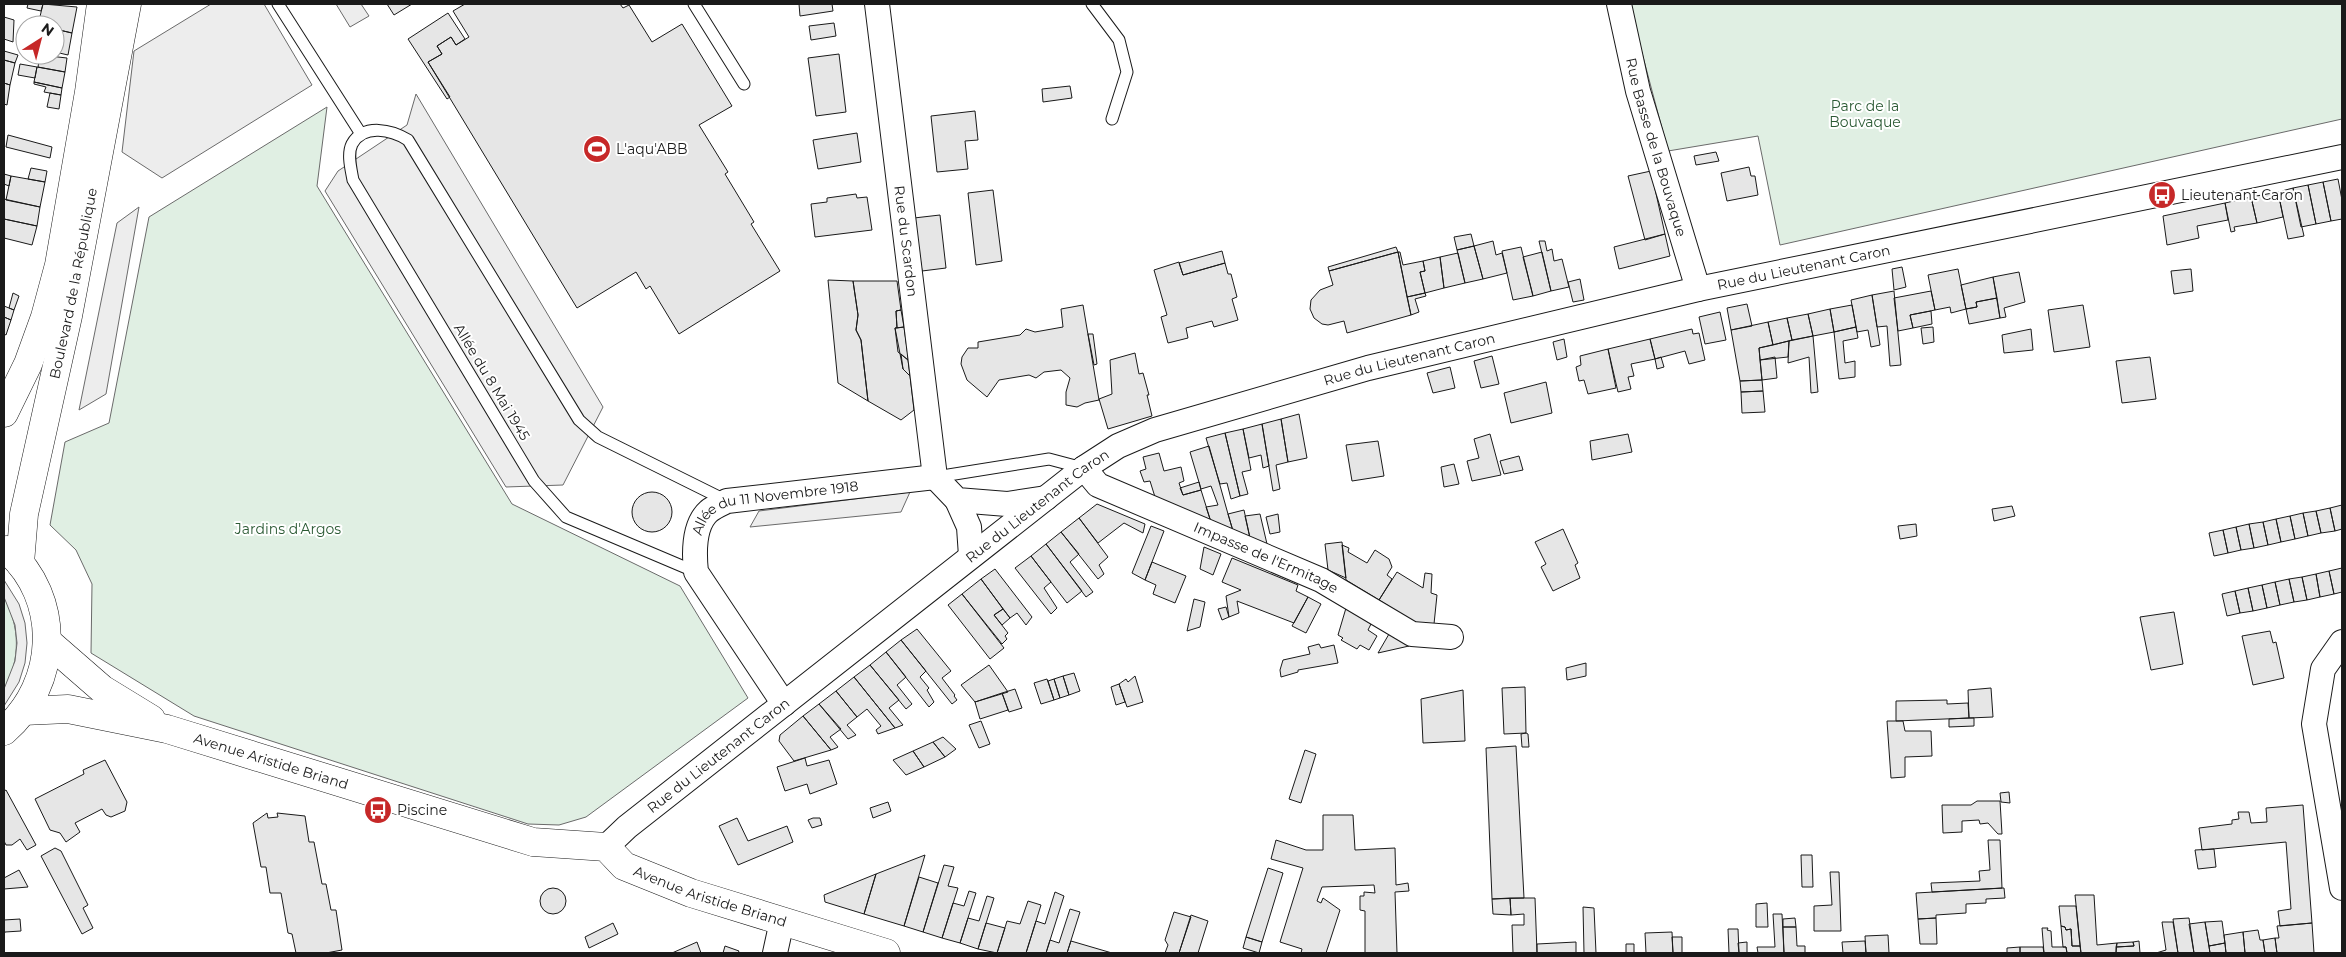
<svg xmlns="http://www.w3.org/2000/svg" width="2346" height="957" font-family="Montserrat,sans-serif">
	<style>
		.green { fill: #e0efe3; stroke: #6a6a6a }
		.parking { fill: #ededed; stroke: #6a6a6a }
		.building { fill: #e6e6e6; stroke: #1a1a1a }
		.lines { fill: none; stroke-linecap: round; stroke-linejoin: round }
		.lane-casing { stroke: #1a1a1a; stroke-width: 13 }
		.street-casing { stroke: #1a1a1a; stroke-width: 26 }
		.secondary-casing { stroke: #1a1a1a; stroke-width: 29 }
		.primary-casing { stroke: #1a1a1a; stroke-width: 29 }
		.lane { stroke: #fff; stroke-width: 11 }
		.street { stroke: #fff; stroke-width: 24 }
		.secondary { stroke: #fff; stroke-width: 28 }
		.primary { stroke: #fff; stroke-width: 28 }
		.labels { text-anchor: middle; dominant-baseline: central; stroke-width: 4; stroke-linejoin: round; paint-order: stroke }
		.park-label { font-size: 14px; fill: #2b5a34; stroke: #fff }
		.street-label { font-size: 14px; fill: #1a1a1a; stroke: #fff }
		.poi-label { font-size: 14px; fill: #1a1a1a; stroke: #fff; text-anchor: start }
	</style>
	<rect width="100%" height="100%" fill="#fff"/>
	<path class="green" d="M1629 4H2342V119L1780 245 1758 136 1668 151Z
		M327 107 317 186 512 504 680 586 748 698 586 817 559 825 528 824 194 716 91 653 92 584 76 550 50 525 65 442 109 423 149 217Z
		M4 597C20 627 21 659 4 689Z"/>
	<path class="parking" d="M211 4H264L312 85 162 178 122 152 134 51Z
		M336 4H361L369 16 350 27Z
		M416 94 603 407 563 485 506 487 325 191 338 171 407 125Z
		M139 207 106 394 79 410 117 223Z
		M910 492 901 512 750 527 759 511Z
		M4 580 19 604 25 623 27 643 25 663 19 682 4 706V689L15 661 17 643 15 625 4 597Z"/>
	<path class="building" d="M28 4H43L41 11 27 8Z
		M43 4 77 7 72 33 55 29V25H38Z
		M387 4H412L394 15Z
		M465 4H620L623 8 629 5 652 42 682 24 732 106 699 125 728 172 725 174 754 222 751 224 780 271 679 334 650 286 646 289 636 272 577 308 428 62 442 54 437 46 451 37 456 45 469 37 453 11Z
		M799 4H832L833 11 800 16Z
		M448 13 465 39 456 45 451 37 437 46 442 54 428 62 450 97 447 99 408 39Z
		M4 17 14 20 13 42 4 39Z
		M834 23 836 36 811 40 809 26Z
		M55 29 72 33 68 55 55 52Z
		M4 51 18 55 15 63 4 60Z
		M839 54 846 112 816 116 808 58Z
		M40 55 67 58 65 72 38 67Z
		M4 60 15 63 10 85 4 83Z
		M20 64 37 67 35 78 18 75Z
		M37 67 65 72 62 88 34 82Z
		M34 82 62 88 61 95 44 92 46 87 34 84Z
		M4 83 10 85 7 105 4 104Z
		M1070 86 1072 98 1043 102 1042 89Z
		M50 93 61 95 59 109 47 107Z
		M975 111 978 140 965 141 968 169 937 172 931 116Z
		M857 133 861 162 818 169 813 140Z
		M8 135 52 147 50 158 6 147Z
		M1716 152 1719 161 1696 165 1694 156Z
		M1749 167 1751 176H1755L1758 195 1727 201 1721 173Z
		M31 168 47 171 45 182 28 179Z
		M1651 171 1665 234 1645 240 1628 176Z
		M4 174 11 176 9 186 4 184Z
		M11 176 45 182 40 207 6 200Z
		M2338 179 2342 200V219L2331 221 2323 182Z
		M2323 182 2331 221 2316 224 2308 185Z
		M2308 185 2316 224 2301 227 2293 188Z
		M2293 188 2304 236 2288 239 2278 192Z
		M993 190 1002 261 976 265 968 193Z
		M2278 192 2283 217 2257 223 2251 197Z
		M856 194 857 198 867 197 872 230 815 237 811 204 827 202V198Z
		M2251 197 2257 223 2234 227 2235 231 2231 232 2225 203Z
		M4 199 40 207 37 226 4 219Z
		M2225 203 2228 220 2197 226 2199 238 2167 245 2163 216Z
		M940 215 946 268 922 271 914 218Z
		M4 219 37 226 32 245 4 238Z
		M1471 234 1474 246 1457 250 1454 237Z
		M1665 234 1670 256 1619 269 1614 247Z
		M1493 241 1496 255 1502 253 1507 273 1483 279 1474 246Z
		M1539 241H1545L1547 251 1552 249 1554 261 1562 259 1569 287 1551 291Z
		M1474 246 1483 279 1465 283 1457 250Z
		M1396 247 1398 252 1329 271 1328 267Z
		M1521 247 1533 296 1513 300 1502 251Z
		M1222 251 1225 263 1183 275 1179 263Z
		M1398 252 1411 315 1347 333 1344 321 1328 325 1322 324 1314 318 1310 309 1311 300 1320 290 1333 285 1329 271Z
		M1398 252H1400L1403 265 1423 261 1425 271 1420 272 1425 293 1407 297Z
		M1542 252 1551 291 1533 296 1523 257Z
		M1458 253 1465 283 1444 288 1440 257Z
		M1440 257 1444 288 1425 293 1420 272 1425 271 1423 261Z
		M1179 262 1183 275 1225 263 1228 274H1231L1237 297 1232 299 1238 320 1214 327 1212 321 1186 328 1188 338 1168 343 1161 317 1167 315 1154 270Z
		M1902 267 1906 287 1894 290 1892 269Z
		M1958 269 1966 309 1951 313 1950 307 1935 310 1928 275Z
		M2191 269 2193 291 2174 294 2171 271Z
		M2019 272 2025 302 2004 308 2006 317 2000 318 1993 277Z
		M1993 277 1997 298 1976 302 1977 307 1966 309 1961 285Z
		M1580 279 1584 300 1573 302 1568 282Z
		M828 280 853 281 858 315 856 330 861 340 868 401 838 383Z
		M853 281H897L901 310 896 311 897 328H895L903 369 910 376 914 410 901 420 868 401 861 340 856 330 858 315Z
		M1894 291 1901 365 1890 366 1887 326 1877 327 1872 295Z
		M1931 291 1935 310 1910 315 1913 328 1898 331 1894 298Z
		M13 293 19 296 14 310 9 308Z
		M1425 293 1426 296 1415 299 1419 312 1411 315 1407 297Z
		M1872 295 1880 345 1871 347 1868 330 1857 332 1851 300Z
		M1997 298 2000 318 1969 324 1966 309 1977 307 1976 302Z
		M1747 304 1752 326 1731 330 1727 308Z
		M1083 305 1099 400 1085 403 1077 407 1066 405V392L1070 378 1061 370 1044 372 1036 378 1029 375 999 380 987 397 967 380 961 364 962 357 968 348H978V342L1020 335 1026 329 1035 332 1063 327 1061 309Z
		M1852 305 1856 327 1834 332 1830 309Z
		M2083 305 2090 347 2054 352 2048 310Z
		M4 306 14 310 11 320 4 317Z
		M1830 309 1834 332 1813 336 1808 314Z
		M901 310 904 327 897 328 896 311Z
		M1931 311 1932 324 1913 328 1910 315Z
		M1720 312 1726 340 1705 344 1699 317Z
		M1808 314 1813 336 1792 340 1787 318Z
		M4 317 11 320 6 335 4 334Z
		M1787 318 1792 340 1773 345 1768 322Z
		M1768 322 1773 345 1759 348 1762 380 1740 381 1731 330Z
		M904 327 908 356V360L898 352 895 328Z
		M1856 327 1858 338 1843 341 1845 363 1855 361V377L1839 379 1834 332Z
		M1933 327 1934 342 1923 344 1921 328Z
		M1692 329 1693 334 1699 333 1705 360 1689 364 1685 351 1655 359 1650 339Z
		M2031 329 2033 350 2004 353 2002 335Z
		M1088 334H1093L1097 364 1094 365Z
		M1813 336 1818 392 1811 393 1809 357 1788 363 1789 341Z
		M1564 339 1567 357 1557 360 1553 342Z
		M1650 339 1655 359 1631 364 1634 376 1628 377 1631 389 1618 392 1608 349Z
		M1789 341 1788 357 1760 360 1759 348Z
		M1608 349 1616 388 1588 394 1584 380 1579 381 1576 367 1581 365 1580 356Z
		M1135 353 1139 374 1143 373 1149 395H1147L1152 416 1108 429 1099 399 1112 394 1110 360Z
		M901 354 908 360 910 376 903 369Z
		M1492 356 1499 384 1481 388 1474 361Z
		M1661 357 1664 367 1657 369 1655 359Z
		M1775 357 1777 378 1762 380 1760 360Z
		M2150 357 2156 399 2122 403 2116 361Z
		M1450 367 1455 388 1433 393 1427 373Z
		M1762 380 1763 391 1741 392 1740 381Z
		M1546 382 1552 413 1511 423 1504 393Z
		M1763 391 1765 412 1742 413 1741 392Z
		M1299 414 1307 458 1288 462 1281 419Z
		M1281 419 1288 462 1276 465 1280 489 1273 491 1262 424Z
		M1262 424 1269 466 1263 468 1261 455 1249 458 1243 429Z
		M1243 429 1251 470 1242 472 1248 494 1240 496 1225 433Z
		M1225 433 1240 496 1231 499 1227 483 1220 484 1206 438Z
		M1490 434 1501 475 1472 481 1467 461 1479 458 1474 439Z
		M1628 434 1632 452 1592 460 1590 441Z
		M1378 441 1384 476 1352 481 1346 445Z
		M1209 446 1228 514 1233 531 1211 522 1206 507 1218 505 1211 486 1201 489 1190 452Z
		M1159 453 1164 471 1181 467 1184 481 1179 483 1183 495 1201 490 1211 522 1155 497 1150 481 1144 482 1140 471 1146 469 1143 457Z
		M1519 456 1523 470 1504 474 1500 461Z
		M1454 464 1459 484 1444 487 1441 467Z
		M1199 482 1201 490 1183 495 1180 488Z
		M632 512a20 20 0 1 1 40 0a20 20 0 1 1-40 0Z
		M1097 504 1145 524 1143 533 1124 523 1098 543 1079 518Z
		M2342 505V529L2335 531 2330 508Z
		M2012 506 2015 516 1994 521 1992 509Z
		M2330 508 2335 531 2321 533 2316 511Z
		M1244 510 1250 538 1233 531 1228 514Z
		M2316 511 2321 533 2308 536 2303 513Z
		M2303 513 2308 536 2295 539 2290 516Z
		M1260 514 1267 544 1250 538 1245 516Z
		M1278 514 1280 532 1270 534 1266 517Z
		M2290 516 2295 539 2281 542 2276 519Z
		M1079 518 1108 557 1099 565 1104 574 1098 579 1061 532Z
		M2276 519 2281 542 2268 545 2263 522Z
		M2263 522 2268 545 2254 548 2249 524Z
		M1916 524 1917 536 1900 539 1898 526Z
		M2249 524 2254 548 2241 550 2236 527Z
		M1151 526 1164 531 1145 580 1132 573Z
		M2236 527 2241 550 2228 553 2223 530Z
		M1563 529 1578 563 1575 565 1580 578 1553 591 1541 567 1546 564 1535 542Z
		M2223 530 2228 553 2214 556 2209 533Z
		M1061 532 1079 554 1070 562 1093 592 1086 597 1046 544Z
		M1342 542 1346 578 1328 570 1325 544Z
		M1046 544 1082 591 1067 603 1031 556Z
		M1342 545 1349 548 1348 552 1367 563 1375 550 1389 559 1392 567 1387 575 1392 579 1379 600 1346 580Z
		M1204 547 1221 554 1213 575 1200 569Z
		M1031 556 1051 582 1044 588 1057 608 1051 614 1015 568Z
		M1232 558 1298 585 1296 591 1308 597 1294 623 1237 601 1239 613 1229 617 1226 596 1241 590 1222 582Z
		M1152 562 1186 576 1175 603 1153 594 1156 585 1145 580Z
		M2342 568V592L2334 594 2329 571Z
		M995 569 1032 617 1026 625 1017 613 1010 618 981 579Z
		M2329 571 2334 594 2320 597 2316 574Z
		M1397 572 1423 588 1425 573 1432 574 1431 593 1437 595 1434 624 1422 627 1379 600Z
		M2316 574 2320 597 2307 600 2302 577Z
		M2302 577 2307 600 2294 602 2289 579Z
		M981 579 1003 609 994 615 1008 633 1005 636 1007 639 1002 644 962 594Z
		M2289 579 2294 602 2280 605 2275 582Z
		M2275 582 2280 605 2267 608 2262 585Z
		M2262 585 2267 608 2253 611 2248 588Z
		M2248 588 2253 611 2240 613 2235 591Z
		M2235 591 2240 613 2227 616 2222 594Z
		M962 594 1004 648 990 659 948 605Z
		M1308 597 1321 604 1306 633 1292 626Z
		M1194 599 1205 602 1200 627 1187 631Z
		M1226 607 1229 617 1222 620 1218 609Z
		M1346 608 1371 624 1368 630 1377 636 1369 650 1360 645 1357 649 1341 640 1343 638 1338 635Z
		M1003 609 1010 618 1002 625 994 615Z
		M2174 612 2183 664 2151 670 2140 617Z
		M917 629 951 671 942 678 955 695 954 696 957 700 952 704 901 640Z
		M2270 631 2273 643 2276 642 2284 678 2253 685 2242 636Z
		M1389 634 1409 646 1378 653Z
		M901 640 926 671 920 677 929 688 927 690 934 702 929 707 886 652Z
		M1319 644 1321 648 1334 645 1338 663 1298 670V672L1281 677 1280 670 1283 660 1310 654 1308 647Z
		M886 652 906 677 897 685 912 704 906 709 870 665Z
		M1586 663V676L1567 680 1566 668Z
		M870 665 899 700 889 708 903 725 895 728 854 677Z
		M989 665 1008 692 975 702 961 685Z
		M1074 673 1080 691 1069 695 1063 676Z
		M1063 676 1069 695 1060 698 1054 679Z
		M1135 676 1143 702 1127 707 1119 684 1126 679 1128 682Z
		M854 677 895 728 878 734 876 730 881 726 867 709 857 717 836 691Z
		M1047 679 1054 700 1041 704 1034 683Z
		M1054 679 1060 698 1054 700 1048 681Z
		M1119 684 1125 702 1116 705 1111 687Z
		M1525 687 1526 733 1504 734 1502 688Z
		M1991 688 1993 717 1969 718 1968 690Z
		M1015 689 1022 708 1009 712 1002 693Z
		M1463 690 1465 741 1423 743 1421 699Z
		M836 691 857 717 847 725 856 735 848 739 819 704Z
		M1002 693 1008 710 980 719 975 702Z
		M1947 700V704L1968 703 1969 718 1896 721V701Z
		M819 704 841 729 830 737 838 747 836 748 831 750 803 716Z
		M803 716 831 750 794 761 779 741 780 735Z
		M1969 718H1974V726L1949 727V719Z
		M981 721 990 744 979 748 969 725Z
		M1887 721H1903L1905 731H1931L1932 756 1905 757V777L1891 778Z
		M1526 733 1528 734 1529 747H1522L1521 734Z
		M943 737 956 749 945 757 933 742Z
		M933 742 945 757 924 767 913 751Z
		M1516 746 1524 898 1492 899 1486 748Z
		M1305 750 1316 754 1301 803 1289 799Z
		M913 751 924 767 906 775 893 760Z
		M805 758 807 766 829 760 837 784 810 794 807 784 785 791 777 767Z
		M105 760 127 802 125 811 111 817 106 815 102 809 75 823 80 832 66 842 60 833 50 830 35 799 84 774 83 770Z
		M6 790 36 845 27 850 20 839 12 845H6L4 841V791Z
		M2009 792 2010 803 2001 802 2000 793Z
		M1977 801H2000L2002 834H1998L1988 823 1980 824 1979 820 1962 821V832L1943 833 1942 805H1971Z
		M888 802 891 811 873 818 870 808Z
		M2303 805 2312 923 2280 926 2278 911 2291 909 2286 842 2202 850 2199 828 2232 824V820L2239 819 2238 812H2249L2251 823 2267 822 2266 808Z
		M267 813 268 818 278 817 277 813 305 816 309 842H314L322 884H326L331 910H336L342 950 326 953H296L292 934 288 933 281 893H270L266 867H261L253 823Z
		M1323 815H1353L1355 850 1395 848 1396 885 1408 883 1409 891 1395 892 1397 953H1365V911L1360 910V896H1364V892L1375 893 1374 885 1322 887 1317 901 1321 903 1323 898 1340 910 1326 953H1301L1302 949 1280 942 1303 868 1271 859 1276 840 1306 850H1323Z
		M737 818 748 841 787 826 793 842 738 865 719 826Z
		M813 818H820L822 825 812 828 808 820Z
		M1988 840H2000L2002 888 1932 892 1931 883 1980 881 1979 871 1990 870Z
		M55 848 61 851 88 905 83 908 93 928 82 934 41 856Z
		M2214 849 2216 867 2198 869 2195 850Z
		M925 855 904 926 864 914 876 874Z
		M1801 855H1812L1813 887H1802Z
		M944 865 954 867 948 886 958 888 942 938 923 932Z
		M1268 868 1283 873 1262 942 1246 937Z
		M19 870 28 887 4 889V878Z
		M1830 872H1839L1841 931H1814V906L1832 905Z
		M876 874 864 914 825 902 824 895Z
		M919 877 938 883 923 932 904 926Z
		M540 901a13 13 0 1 1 26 0a13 13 0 1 1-26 0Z
		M2004 888 2005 898 1986 899V903L1966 904V913L1936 915V918L1918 919 1916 893Z
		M969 891 976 893 960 943 942 938 953 903 964 906Z
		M1055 892 1064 896 1046 953H1026L1036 921 1045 924Z
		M2075 895H2094L2097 945 2117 943 2116 953H2081Z
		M987 896 994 898 978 949 960 943 968 918 979 921Z
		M1510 898H1535L1537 953H1513L1512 925H1524V914L1511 915Z
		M1510 898 1511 915 1493 914 1492 899Z
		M1028 901 1041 905 1026 953H997L1007 921 1020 924Z
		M1767 903 1768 927H1756V904Z
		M2059 906H2076L2080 946H2072L2071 929 2066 930 2065 927 2061 926Z
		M1583 907 1594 908 1596 953H1584Z
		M1070 909 1080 912 1067 953H1046L1050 940 1059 943Z
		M1174 912 1191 917 1179 953H1165L1168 945 1165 940Z
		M1773 914H1782L1784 953H1758L1757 947H1775Z
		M1191 915 1208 921 1198 953H1179Z
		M1795 918 1796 927H1783V919Z
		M1936 918 1937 944H1920L1918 919Z
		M2189 918 2194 953H2178L2173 919Z
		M20 919 21 931 5 932 4 934V920Z
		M2222 921 2225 943 2209 946 2205 922Z
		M2162 922H2173L2178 953H2156L2166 950Z
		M2205 922 2210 953H2194L2189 924Z
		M613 923 618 934 589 948 585 937Z
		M986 923 1005 928 997 953 978 949Z
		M2312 923 2314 953H2277L2275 938H2279L2277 926Z
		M2061 926 2065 927 2066 930 2071 929 2072 946H2080L2081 953H2067L2066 947H2063Z
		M1783 927H1796L1797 946H1805V953H1784Z
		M2042 928H2048L2047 930 2051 931 2052 947H2066L2067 953H2044Z
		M1728 929H1738L1739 953H1729Z
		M2258 930 2260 940H2263L2265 953H2245L2243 932Z
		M1672 932 1673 953H1646L1645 933Z
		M2243 932 2245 953H2226L2224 935Z
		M1888 935 1889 953H1866L1865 936Z
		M1246 937 1262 942 1259 953 1243 948Z
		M1672 937H1682V953H1673Z
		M2275 938 2277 953H2265L2263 940Z
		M1071 941 1112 953H1067Z
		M1865 941 1866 953H1843L1842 942Z
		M2139 941 2140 953H2116V947L2134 946 2133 942Z
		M697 942 701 953H672Z
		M1576 942V953H1537V944Z
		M1747 942V953H1739L1738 943Z
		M2133 942 2134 946 2116 947 2117 943Z
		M2225 943 2226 953H2210L2209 946Z
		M1626 944H1634V953H1626Z
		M725 946 739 951 738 953H723Z
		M2020 947V953H2007V948Z
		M2020 947H2043L2044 953H2020Z"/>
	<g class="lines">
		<g class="lane-casing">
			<path id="lane" d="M278 4 361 134
				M694 4 744 84
				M1092 4 1119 40 1127 72 1112 119
				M936 477 1049 459 1083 468
				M696 572 566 517 534 481 353 180C351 169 347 154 352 144 364 123 392 130 408 140L579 420 598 437 727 501"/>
		</g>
		<g class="street-casing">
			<g id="street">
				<path id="s1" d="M877 4 935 477"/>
				<path id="s2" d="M1619 4 1638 91 1698 289"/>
				<path id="s3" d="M1084 468 1098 485 1321 580 1412 634 1451 637"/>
				<path d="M935 477 957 500 1007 504 1046 498"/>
				<path d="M957 500 969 527 971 556"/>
				<path d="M2342 642 2323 669 2314 724 2342 888"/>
				<path id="s4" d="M784 704 696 572C694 553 693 525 709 511 714 507 721 504 727 501L935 477"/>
				<path id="s5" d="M606 847 627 827 1084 468 1118 446 1155 430 1368 368 1698 289 2342 157"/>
				<path d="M775 953 782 921"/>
			</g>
		</g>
		<g class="secondary-casing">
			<g id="secondary">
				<path d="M48 642 102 689 151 719"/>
				<path id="s6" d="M23 711 68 709 167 729 533 842 606 847 624 866 691 893 886 953"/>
			</g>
		</g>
		<g class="primary-casing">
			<g id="primary">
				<path d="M4 413 28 364 45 317 59 265 89 92 101 4"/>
				<path id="s7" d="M20 563 24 514 68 316 127 4"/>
				<path d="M4 731C59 684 62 598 7 550"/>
			</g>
		</g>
		<use href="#lane" class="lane"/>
		<use href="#street" class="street"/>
		<use href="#secondary" class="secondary"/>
		<use href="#primary" class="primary"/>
	</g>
	<defs>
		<g id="stadium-disc" transform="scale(1.4375)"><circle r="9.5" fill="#c62828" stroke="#fff"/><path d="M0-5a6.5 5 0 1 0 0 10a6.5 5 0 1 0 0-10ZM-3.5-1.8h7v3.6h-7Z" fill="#fff"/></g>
		<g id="bus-disc" transform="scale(1.4375)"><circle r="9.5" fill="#c62828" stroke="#fff"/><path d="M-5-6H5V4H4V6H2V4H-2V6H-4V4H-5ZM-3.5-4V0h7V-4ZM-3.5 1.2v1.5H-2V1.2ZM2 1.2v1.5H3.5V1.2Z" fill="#fff"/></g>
	</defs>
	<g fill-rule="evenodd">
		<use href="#stadium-disc" x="597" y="149"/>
		<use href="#bus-disc" x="2162" y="195"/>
		<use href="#bus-disc" x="378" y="810"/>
	</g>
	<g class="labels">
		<g class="park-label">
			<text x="1865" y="106">Parc de la<tspan x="1865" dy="16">Bouvaque</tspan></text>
			<text x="288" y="529">Jardins d'Argos</text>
		</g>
		<g class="street-label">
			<text stroke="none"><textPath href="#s2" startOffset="148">Rue Basse de la Bouvaque</textPath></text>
			<text stroke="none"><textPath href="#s1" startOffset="239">Rue du Scardon</textPath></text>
			<text stroke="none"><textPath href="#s5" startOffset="1360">Rue du Lieutenant Caron</textPath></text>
			<text stroke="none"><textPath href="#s7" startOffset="285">Boulevard de la République</textPath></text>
			<text stroke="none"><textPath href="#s5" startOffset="955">Rue du Lieutenant Caron</textPath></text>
			<text transform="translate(492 382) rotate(59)">Allée du 8 Mai 1945</text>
			<text stroke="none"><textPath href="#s5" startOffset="550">Rue du Lieutenant Caron</textPath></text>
			<text stroke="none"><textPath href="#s4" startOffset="286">Allée du 11 Novembre 1918</textPath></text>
			<text stroke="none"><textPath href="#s3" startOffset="205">Impasse de l'Ermitage</textPath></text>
			<text stroke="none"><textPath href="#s5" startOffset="145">Rue du Lieutenant Caron</textPath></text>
			<text stroke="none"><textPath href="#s6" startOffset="255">Avenue Aristide Briand</textPath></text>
			<text stroke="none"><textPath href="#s6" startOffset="720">Avenue Aristide Briand</textPath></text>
		</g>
		<g class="poi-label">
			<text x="616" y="149">L'aqu'ABB</text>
			<text x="2181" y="195">Lieutenant Caron</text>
			<text x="397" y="810">Piscine</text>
		</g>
	</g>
	<rect width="2346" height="957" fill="none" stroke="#1a1a1a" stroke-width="10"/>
	<g transform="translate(40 40) rotate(36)"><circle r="24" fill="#ffffff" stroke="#a3a3a3"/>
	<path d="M0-4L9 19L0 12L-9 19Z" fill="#c62828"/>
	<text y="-8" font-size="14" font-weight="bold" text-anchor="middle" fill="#1a1a1a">N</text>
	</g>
</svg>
